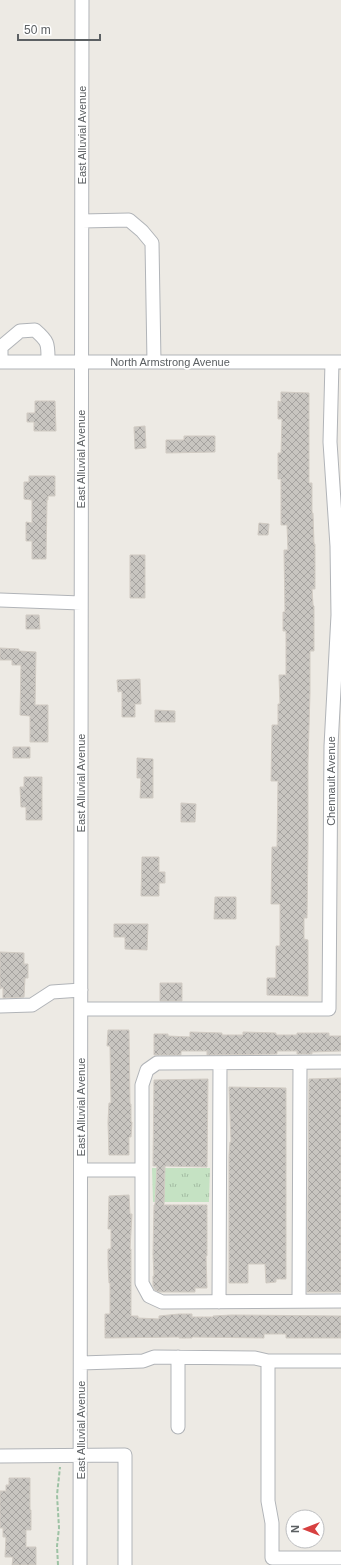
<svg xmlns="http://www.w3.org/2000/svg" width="341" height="1565" font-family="Arial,sans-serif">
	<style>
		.park { fill: url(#park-tufts) }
		.building { fill: url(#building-cross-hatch); stroke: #d1cbc3 }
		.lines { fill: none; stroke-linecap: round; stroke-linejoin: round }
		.minor-casing { stroke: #b1b4b8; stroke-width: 15 }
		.path { stroke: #9dc2a4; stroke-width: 2; stroke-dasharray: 4 2; stroke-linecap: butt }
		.minor { stroke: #fff; stroke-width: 13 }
		.labels { text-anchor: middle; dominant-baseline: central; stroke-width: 3.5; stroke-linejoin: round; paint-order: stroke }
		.street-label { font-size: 11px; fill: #5c6063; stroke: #fff }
	</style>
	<defs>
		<pattern id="park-tufts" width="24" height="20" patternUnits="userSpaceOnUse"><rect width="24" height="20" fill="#c5e2c3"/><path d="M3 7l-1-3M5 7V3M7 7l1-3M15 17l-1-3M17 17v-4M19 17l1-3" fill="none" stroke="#a3bba2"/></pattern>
		<pattern id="building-cross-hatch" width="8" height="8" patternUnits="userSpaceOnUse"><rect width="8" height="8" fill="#c8c5c0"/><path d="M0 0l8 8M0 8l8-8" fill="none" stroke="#a6a3a0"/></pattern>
	</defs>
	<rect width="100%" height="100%" fill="#edeae4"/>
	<path class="park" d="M152 1168H210L209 1202H153Z"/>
	<path class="building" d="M281 392 309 393V483H312V513H313L314 544H315V589H312L313 605 314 606V651H310V692L308 762V843L307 918H304V939L308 940V996L267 995V978H276V946H280V904H271L272 847H277L278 781H271L272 725H278V704H280L279 675H286V631H283V612H285L284 550H288L287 525H281V479H278V453H281L282 419H278V401L281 402Z
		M35 401H55L56 431H34V422H27V413H35Z
		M145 426 146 448 135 449 134 427Z
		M184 436H215V452L166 453V440H184Z
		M29 476H55V496H48V500H47L46 559H32V541H26V522L32 523V500L24 499V482H29Z
		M259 523 269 524 268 535H258Z
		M130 555H145V598H130Z
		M26 615H39L40 629H26Z
		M0 648 19 649V651L36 652 35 705H48V742H30V716L20 715 21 665H12V660H0Z
		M140 679 141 704H135V717H122V691L118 692 117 680Z
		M155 710 175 711V722H155Z
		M13 747H30V758H13Z
		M137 758 153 759V798H140L141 778H137Z
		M24 777H42V820H26V807H21L20 787H24Z
		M181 803 196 804 195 822H181Z
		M142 857H159V872H165V883H159V896H141Z
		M215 897H236V919H214Z
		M114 924H148L147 950 125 949V937H114Z
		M0 952 24 953V964H28V978H25L24 997 3 998V987L0 989Z
		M160 983H182V1001H160Z
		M108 1030H129L130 1104H131V1122H132L131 1137H129V1155H109L108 1122 109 1103H111L110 1046H107Z
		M190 1032 222 1033V1035H243V1032L276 1033V1035H297V1033H329V1036H341V1051L312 1052V1054H297V1051H277V1054L207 1055V1051H181V1055H154V1034H168V1036L190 1037Z
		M341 1078V1292H307L309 1079Z
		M208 1079 207 1167 165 1166 164 1205H207V1256H206L207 1288H195V1292H159L155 1290 153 1286V1276H154L153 1255 154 1205H155L157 1166H153L154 1080Z
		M229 1087 286 1088V1279H276V1282L266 1283 265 1264H248V1283H229V1156L230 1142H231Z
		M129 1195 130 1214H132L130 1249H131V1316H138V1318L159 1319V1316L179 1314H192V1317H213V1316L232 1315 341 1316V1338H286V1334H264V1338L192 1337V1338H179V1337L105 1338V1314H110V1283H109L108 1265V1249H111V1229H108L109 1196Z
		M9 1478H30V1510H31V1530H26V1547H36V1565H12L13 1557H5L6 1537H3V1528H0V1491H6V1485H9Z"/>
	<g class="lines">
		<g class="minor-casing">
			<path id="minor" d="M82 221 129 220 142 231 152 243 154 362
				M0 362H341
				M1 362V347L20 331 35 330C49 342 48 344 48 362
				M0 600 81 603
				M0 1006 32 1005 52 992 81 990
				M81 1009H329L331 746 338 615 337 546 330 442 332 362
				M341 1062 157 1063 147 1070 142 1085V1283L149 1296 162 1302 341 1301
				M81 1170H142
				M299 1301 300 1063
				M219 1302 220 1063
				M341 1361H268V1501L272 1523V1558H341
				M81 1363 143 1361 154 1357 255 1358 268 1361
				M178 1427V1357
				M0 1456 125 1455V1565
				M80 1565 82 0"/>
		</g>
		<path class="path" d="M58 1565 57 1546 59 1528 57 1495 60 1467"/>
		<use href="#minor" class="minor"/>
	</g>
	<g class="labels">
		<g class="street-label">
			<text transform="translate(82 135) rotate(-90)">East Alluvial Avenue</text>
			<text x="170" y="362">North Armstrong Avenue</text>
			<text transform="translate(81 459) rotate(-90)">East Alluvial Avenue</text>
			<text transform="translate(331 781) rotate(-90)">Chennault Avenue</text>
			<text transform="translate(81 783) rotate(-90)">East Alluvial Avenue</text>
			<text transform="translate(81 1107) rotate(-90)">East Alluvial Avenue</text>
			<text transform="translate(81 1430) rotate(-90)">East Alluvial Avenue</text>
		</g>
	</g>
	<g transform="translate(305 1529) rotate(270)"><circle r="19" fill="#ffffff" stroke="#bebfc1"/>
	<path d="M0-3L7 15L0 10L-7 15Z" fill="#d74040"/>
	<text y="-6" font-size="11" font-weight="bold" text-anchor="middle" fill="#5c6063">N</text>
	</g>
	<path d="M18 34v6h82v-6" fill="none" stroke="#5c6063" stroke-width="2"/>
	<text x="24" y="34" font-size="12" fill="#5c6063" stroke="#ffffff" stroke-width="3" paint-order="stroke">50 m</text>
</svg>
